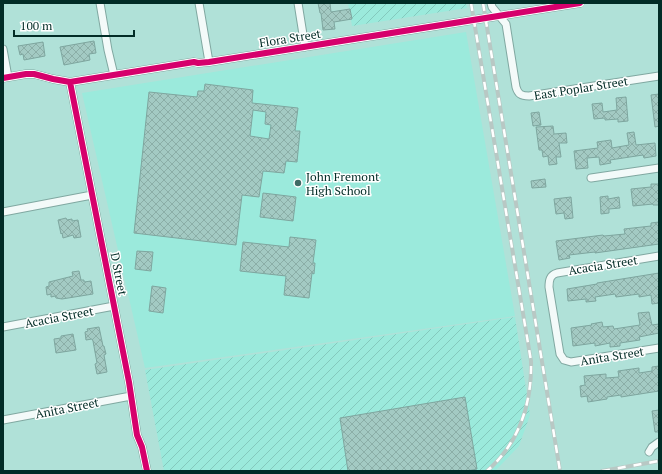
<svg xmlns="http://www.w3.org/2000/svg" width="662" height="474" font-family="'PT Serif',serif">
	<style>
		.built { fill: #9beadc }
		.industrial { fill: url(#industrial-furrows) }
		.building { fill: url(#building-cross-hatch); stroke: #7ea69f; fill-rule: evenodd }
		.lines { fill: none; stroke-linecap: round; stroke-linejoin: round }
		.minor-casing { stroke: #80a8a1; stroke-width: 9 }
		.minor { stroke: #f3faf9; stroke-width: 7 }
		.rail-casing { stroke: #b8c8c4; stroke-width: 4 }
		.rail { stroke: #fff; stroke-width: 2.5; stroke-dasharray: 8; stroke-linecap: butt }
		.cycleway-casing { stroke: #fff; stroke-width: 8 }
		.cycleway { stroke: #d6006c; stroke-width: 6 }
		.poi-dot { fill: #3f6b64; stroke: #fff; stroke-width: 1.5 }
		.labels { text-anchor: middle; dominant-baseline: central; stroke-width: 3; stroke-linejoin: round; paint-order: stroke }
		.street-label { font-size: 12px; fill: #022c26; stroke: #fff }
		.poi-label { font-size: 12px; fill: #022c26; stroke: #fff; text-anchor: start }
	</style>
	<defs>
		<pattern id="industrial-furrows" width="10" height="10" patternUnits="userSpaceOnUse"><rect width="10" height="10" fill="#9beadc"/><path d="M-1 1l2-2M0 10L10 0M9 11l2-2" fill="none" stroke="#84c9bd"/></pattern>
		<pattern id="building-cross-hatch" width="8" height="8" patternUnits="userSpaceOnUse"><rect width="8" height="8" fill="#a3cac3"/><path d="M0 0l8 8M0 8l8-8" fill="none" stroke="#8baea7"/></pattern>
	</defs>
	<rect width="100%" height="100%" fill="#b0e1d8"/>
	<path class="built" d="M466 32 515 316 145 368 82 93Z"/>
	<path class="industrial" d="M348 3H466L467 8 352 26Z
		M515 317 530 415 519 446 495 471H164L145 370Z"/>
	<path class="building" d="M318 3H330L331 12 350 9 352 19 334 22 335 29 323 30 321 13H320Z
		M94 41 96 53 89 54 90 60 64 65 60 47Z
		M43 42 45 56 24 60 23 54 20 55 18 46Z
		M205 84 253 90 252 103 298 108 295 131H300L297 162 286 161 284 173 263 171 259 197 242 195 236 245 134 233 149 92 197 97 198 91H204ZM253 110 266 112 265 124 271 125 269 139 250 136Z
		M659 94V126L655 127 651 95Z
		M626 97 628 121 618 122V119L605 120V118L594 119 592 104 602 103 603 112 617 110 616 98Z
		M539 112 541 125 533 126 531 113Z
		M553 126 554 134 566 133 567 143H559L561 157H556L557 164 549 165 548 156 543 157 542 150H539L536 127Z
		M634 132 636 145 655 143 656 156 644 158 643 155 610 160 611 163 600 165 599 157 587 158 588 168 576 169 574 151 598 148 597 142 611 140 612 148 629 145 627 133Z
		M545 179 546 187 532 188 531 181Z
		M651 184H659V205H653V204L633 206 631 189 651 187Z
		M263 193 296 197 293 221 260 217Z
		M608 196V199L619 197 620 208 609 209V213L601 214 600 197Z
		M571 197 573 218 565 219 564 213 556 214 554 199Z
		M66 218 67 220 72 219V221L78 220 81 237 74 238 73 235 63 238 62 233 61 234 58 220Z
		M659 222V244L595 253V252L569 255 570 258 559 260 556 241 603 235 604 236 625 234 624 229 651 226V223Z
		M290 237 316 240 313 263H315L314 274 312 273 309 298 284 295 286 276 240 271 243 242 289 247Z
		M137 251 153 252 151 271 135 269Z
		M79 271 81 280H84V282L91 281 93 294 62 299 56 298 55 296 51 297V294L47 295 46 287 49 286V282L73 276 72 272Z
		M659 273V303L652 304 651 295 639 297V294L616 297 615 294 595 297 596 301 586 302V299L568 301 567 289 597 284V283Z
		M152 286 166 288 163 313 149 311Z
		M649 312 652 325 659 324V333L639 337 640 340 620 343V346L610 347V343L595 346V343L573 346 571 328 592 325 591 324 602 322 603 327 613 326 614 329 640 325 638 313Z
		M99 327 103 346H104L106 354 104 355 107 372 97 374 95 364 97 363 93 341 92 339 86 340 85 332 88 331 87 329Z
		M73 334 76 350 56 353 54 339 61 338V336Z
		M659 366V391L621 397V395L607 397V399L588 402 587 396 581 397 580 386 585 385 584 376 606 374V378L619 377 618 371 639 368V373L652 371V367Z
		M465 397 477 469 467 471H348L340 418Z
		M659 410V432H655L652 411Z"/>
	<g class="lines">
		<g class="minor-casing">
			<path id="minor" d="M100 3 108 50 114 75
				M199 3 209 62
				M298 3 305 47
				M491 3 492 7 506 24 516 87C518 94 521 96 529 96L659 76
				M3 49 8 77
				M3 78 26 74H34L53 79 70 82 194 62 198 63 209 62 580 3
				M70 82 129 382 137 435 142 447 147 471
				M591 178 659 168
				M3 212 92 195
				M659 256 557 273C550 275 549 280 549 287L560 354 564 360 571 362 659 348
				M3 327 114 306
				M3 420 131 396
				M649 452 652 447 659 442"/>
		</g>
		<use href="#minor" class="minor"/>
		<g class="rail-casing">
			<path id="rail" d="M471 3 531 361C532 402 520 442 487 471
				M483 3 560 471
				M602 471 659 461"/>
		</g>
		<use href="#rail" class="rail"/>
		<g class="cycleway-casing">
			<path id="cycleway" d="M3 78 26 74H34L53 79 70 82 194 62 198 63 209 62 580 3
				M70 82 129 382 137 435 142 447 147 471"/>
		</g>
		<use href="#cycleway" class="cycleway"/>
	</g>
	<circle class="poi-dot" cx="298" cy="183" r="4"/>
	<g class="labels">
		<g class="street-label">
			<text transform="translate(290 38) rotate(-9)">Flora Street</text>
			<text transform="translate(581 88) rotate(-9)">East Poplar Street</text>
			<text transform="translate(603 265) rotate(-9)">Acacia Street</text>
			<text transform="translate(119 274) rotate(79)">D Street</text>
			<text transform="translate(59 317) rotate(-11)">Acacia Street</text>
			<text transform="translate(612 356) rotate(-9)">Anita Street</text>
			<text transform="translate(67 408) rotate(-11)">Anita Street</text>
		</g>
		<g class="poi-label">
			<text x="306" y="176">John Fremont<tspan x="306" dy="14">High School</tspan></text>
		</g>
	</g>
	<rect width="662" height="474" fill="none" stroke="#022c26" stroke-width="8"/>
	<path d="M14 30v6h120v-6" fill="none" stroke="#022c26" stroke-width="2"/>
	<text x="20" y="30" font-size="12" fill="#022c26" stroke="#ffffff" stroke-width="3" paint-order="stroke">100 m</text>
</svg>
